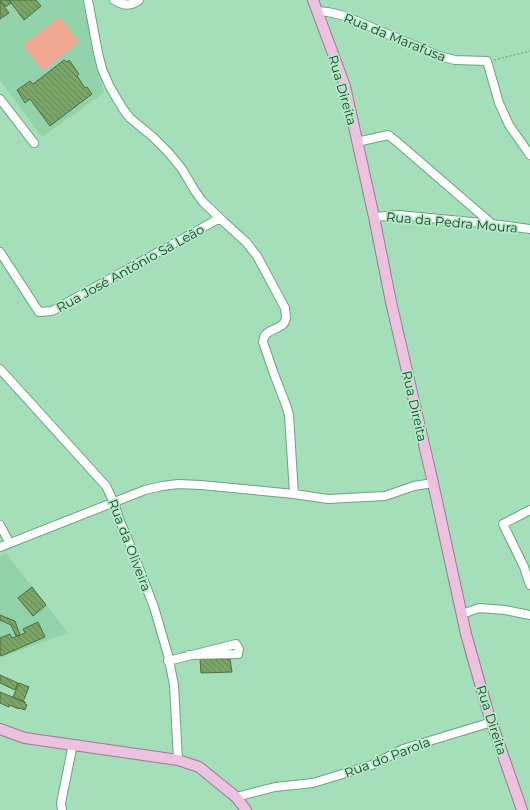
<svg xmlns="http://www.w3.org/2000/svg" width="530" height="810" font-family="Montserrat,sans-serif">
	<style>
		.built { fill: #93d3ab }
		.garden { fill: #f1a893 }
		.building { fill: url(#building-back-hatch); stroke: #4e6d3e }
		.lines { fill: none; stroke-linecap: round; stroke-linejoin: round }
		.minor-casing { stroke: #6ba380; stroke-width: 10 }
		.major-casing { stroke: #9d7995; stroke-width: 12 }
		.path { stroke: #679075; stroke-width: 1; stroke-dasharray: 2 2; stroke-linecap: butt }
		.minor { stroke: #fff; stroke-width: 8 }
		.major { stroke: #ebc2e0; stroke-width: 10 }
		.labels { text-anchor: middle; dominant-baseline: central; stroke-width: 3.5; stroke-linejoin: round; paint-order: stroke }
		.street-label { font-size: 13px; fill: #263d2e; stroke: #b2ecc6 }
	</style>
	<defs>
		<pattern id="building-back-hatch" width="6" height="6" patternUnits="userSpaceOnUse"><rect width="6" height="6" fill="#7ba467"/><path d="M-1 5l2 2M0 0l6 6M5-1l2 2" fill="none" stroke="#658755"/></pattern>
	</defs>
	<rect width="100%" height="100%" fill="#a5dfba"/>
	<path class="built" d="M0 0H82L104 93 42 137 0 80Z
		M6 553 68 633 2 657H0V557Z"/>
	<path class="garden" d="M60 17 79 42 43 71 23 45Z"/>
	<path class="building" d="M2 0H9L11 3 5 7 0 1Z
		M9 0H36L41 6 24 20Z
		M0 1 9 13 0 19Z
		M64 60 67 62 69 60 79 74 77 76 85 88 87 87 92 94 50 126 30 99 25 103 17 90 30 81 33 84Z
		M32 587 46 605 33 616 18 598Z
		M0 615 15 621 20 635 16 636 11 625 0 620Z
		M38 622 45 637 1 656 0 653V638L10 634 12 638 20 635 25 633 23 629Z
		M200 659H230L232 672 201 673Z
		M0 675 18 683 15 690 0 683Z
		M19 683 29 687 23 702 13 697Z
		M0 692 25 702V704L27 705 25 710 19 708V709L9 705V707L0 703Z"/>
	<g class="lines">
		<g class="minor-casing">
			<path id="minor" d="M88 0 98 53 102 69 110 87 123 109 130 118 153 137 168 152 182 169 195 191 203 202 225 223 246 242 257 256 285 308C285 311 286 315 286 318 284 332 264 326 263 342L274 374 286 405 289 415 294 494
				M114 0C122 5 131 7 139 0
				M317 11 328 12 345 16 439 56 455 60 487 61 499 103 509 125 530 155
				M0 99 34 143
				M357 142 388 135 396 141 492 224
				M374 217 399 215 492 224 530 229
				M0 252 39 312 52 311 220 218
				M0 369 106 486 114 503 120 521 128 540 154 607 168 655 174 685 178 760
				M530 510 503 524 524 567 530 585
				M0 525 9 542
				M0 547 145 490 162 486 178 484 201 485 294 494 328 499 385 496 414 486 433 483
				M462 614 479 608 505 610 530 615
				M168 661 236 644 239 649 238 654 189 655
				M236 797 275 787 313 783 372 765 403 749 492 722
				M62 810 61 803 73 744"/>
		</g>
		<g class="major-casing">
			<path id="major" d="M313 0 345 86 374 217 391 302 433 483 466 634 488 712 522 810
				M0 729 25 738 178 760 199 767 236 797 246 810"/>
		</g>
		<path class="path" d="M494 60 530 51"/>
		<use href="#minor" class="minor"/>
		<use href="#major" class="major"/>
	</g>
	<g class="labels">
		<g class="street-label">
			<text transform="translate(395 37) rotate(22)">Rua da Marafusa</text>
			<text transform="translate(343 90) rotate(74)">Rua Direita</text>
			<text transform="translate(452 222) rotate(5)">Rua da Pedra Moura</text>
			<text transform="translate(130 268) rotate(-29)">Rua José António Sá Leão</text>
			<text transform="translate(415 406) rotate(77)">Rua Direita</text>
			<text transform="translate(130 545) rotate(69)">Rua da Oliveira</text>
			<text transform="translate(492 720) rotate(72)">Rua Direita</text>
			<text transform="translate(387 757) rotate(-21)">Rua do Parola</text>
		</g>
	</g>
</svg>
